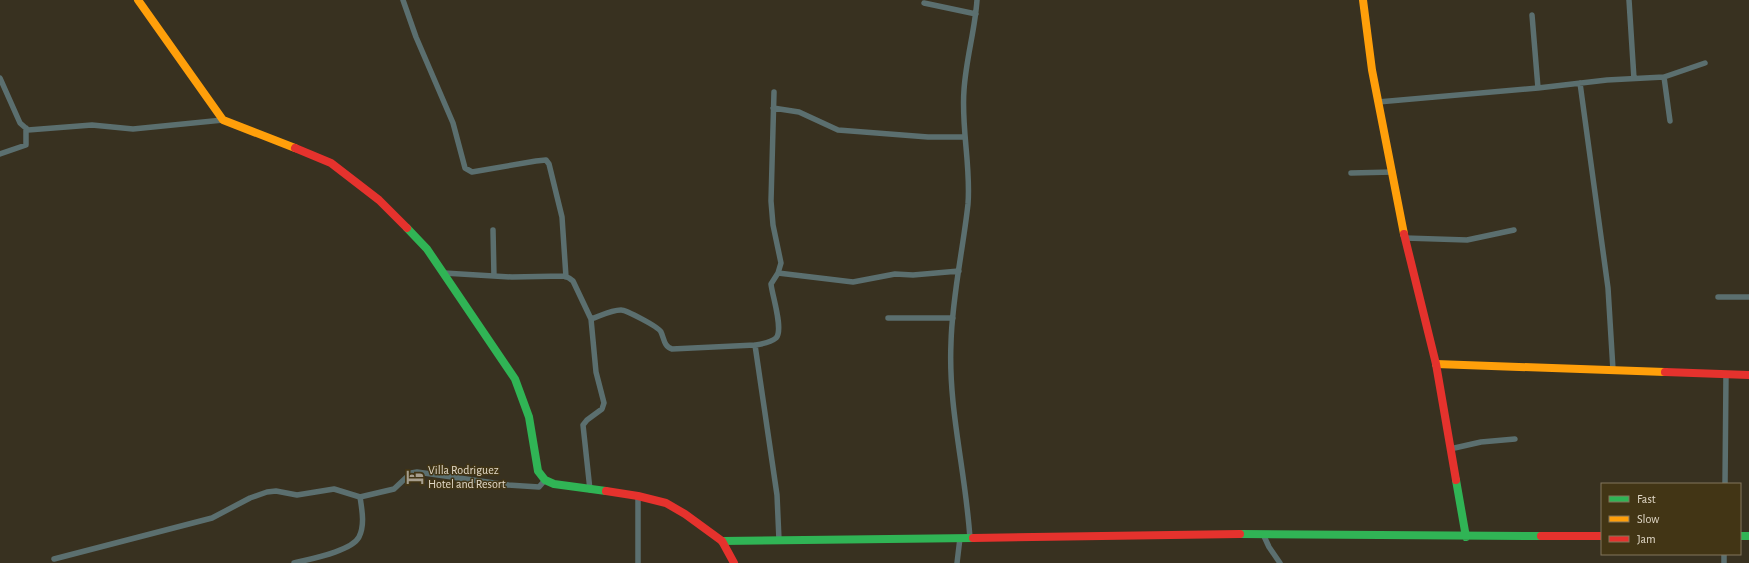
<svg xmlns="http://www.w3.org/2000/svg" width="1749" height="563" font-family="'Alegreya Sans',sans-serif">
	<style>
		.lines { fill: none; stroke-linecap: round; stroke-linejoin: round }
		.street { stroke: #5b6f6f; stroke-width: 5.5 }
		.fast { stroke: #30b455; stroke-width: 8 }
		.slow { stroke: #ff9f0a; stroke-width: 8 }
		.jam { stroke: #e5322d; stroke-width: 8 }
		.labels { text-anchor: middle; dominant-baseline: central; stroke-width: 3; stroke-linejoin: round; paint-order: stroke }
		.poi-label { font-size: 12px; fill: #e1d8c7; stroke: #423515; text-anchor: start }
	</style>
	<rect width="100%" height="100%" fill="#383120"/>
	<g class="lines">
		<path class="street" d="M403 0 416 37 453 123 465 168 472 172 536 161 546 160 549 164 562 217 566 277
			M1629 0 1634 79
			M924 3 976 14
			M1532 15 1538 88
			M1664 77 1670 121
			M0 78 20 123 28 130 92 125 133 129 223 120
			M1580 83 1608 288 1613 370
			M1378 102 1538 88 1607 80 1664 77 1705 63
			M773 108 799 112 838 130 928 137H965
			M0 154 26 145V128
			M1351 173 1393 172
			M493 230 494 276
			M1405 238 1467 240 1514 230
			M444 273 512 277 564 276 569 278 573 281 591 319 596 372 604 403 602 409 587 420 583 425 590 490
			M778 273 853 282 895 274 913 275 959 271
			M1718 297H1749
			M888 318H953
			M591 319C600 316 611 310 621 310 626 310 659 327 661 332 664 338 664 347 672 349L755 345 777 495 779 540
			M755 345C762 344 770 343 776 338 784 330 772 295 771 284L778 273 781 263 773 225 771 201 774 92
			M1450 449 1481 442 1515 439
			M1725 484 1726 375
			M1263 534 1269 547 1280 563
			M970 539C966 473 948 409 951 343 952 297 963 250 968 204 971 166 961 128 964 90 966 59 975 30 977 0
			M54 559 212 518 250 498 267 492 276 491 297 495 334 489 360 497
			M294 563C310 559 352 551 359 537 365 525 362 510 360 497L394 489 411 473 417 472 508 485 539 487 545 480
			M638 563V496
			M957 563 960 538
			M1724 563V554"/>
		<path class="fast" d="M407 228 427 249 515 379 529 417 538 471 545 480 554 484 606 491
			M1456 480 1466 537
			M1240 534 1541 536
			M1740 536H1749
			M722 541 973 538"/>
		<path class="slow" d="M138 0 223 120 295 148
			M1363 0 1372 70 1404 234
			M1436 364 1665 372"/>
		<path class="jam" d="M295 148 331 163 379 200 407 228
			M1404 234 1436 364 1456 480
			M1665 372 1749 375
			M606 491 638 496 666 503 685 514 722 541 734 563
			M1541 536H1602
			M973 538 1240 534"/>
	</g>
	<defs>
		<g id="hotel-bare" transform="scale(1.38)"><path d="M-6-4.5h1.5V1H6V5H4.5V3h-9V5H-6ZM-4 0a1.8 1.8 0 1 1 3.6 0ZM.5 0V-2.5h3Q6-2.5 6 0Z" fill="#a69e8d" stroke="#423515" stroke-width="2.5" paint-order="stroke"/></g>
	</defs>
	<g fill-rule="evenodd">
		<use href="#hotel-bare" x="415" y="477"/>
	</g>
	<g class="labels">
		<g class="poi-label">
			<text x="428" y="470">Villa Rodriguez<tspan x="428" dy="14">Hotel and Resort</tspan></text>
		</g>
	</g>
	<rect x="1601" y="483" width="140" height="72" fill="#423515" stroke="#82765c"/>
	<rect x="1609" y="496" width="20" height="6" fill="#30b455" stroke="#82765c"/>
	<text x="1637" y="503" font-size="12" fill="#e1d8c7">Fast</text>
	<rect x="1609" y="516" width="20" height="6" fill="#ff9f0a" stroke="#82765c"/>
	<text x="1637" y="523" font-size="12" fill="#e1d8c7">Slow</text>
	<rect x="1609" y="536" width="20" height="6" fill="#e5322d" stroke="#82765c"/>
	<text x="1637" y="543" font-size="12" fill="#e1d8c7">Jam</text>
</svg>
